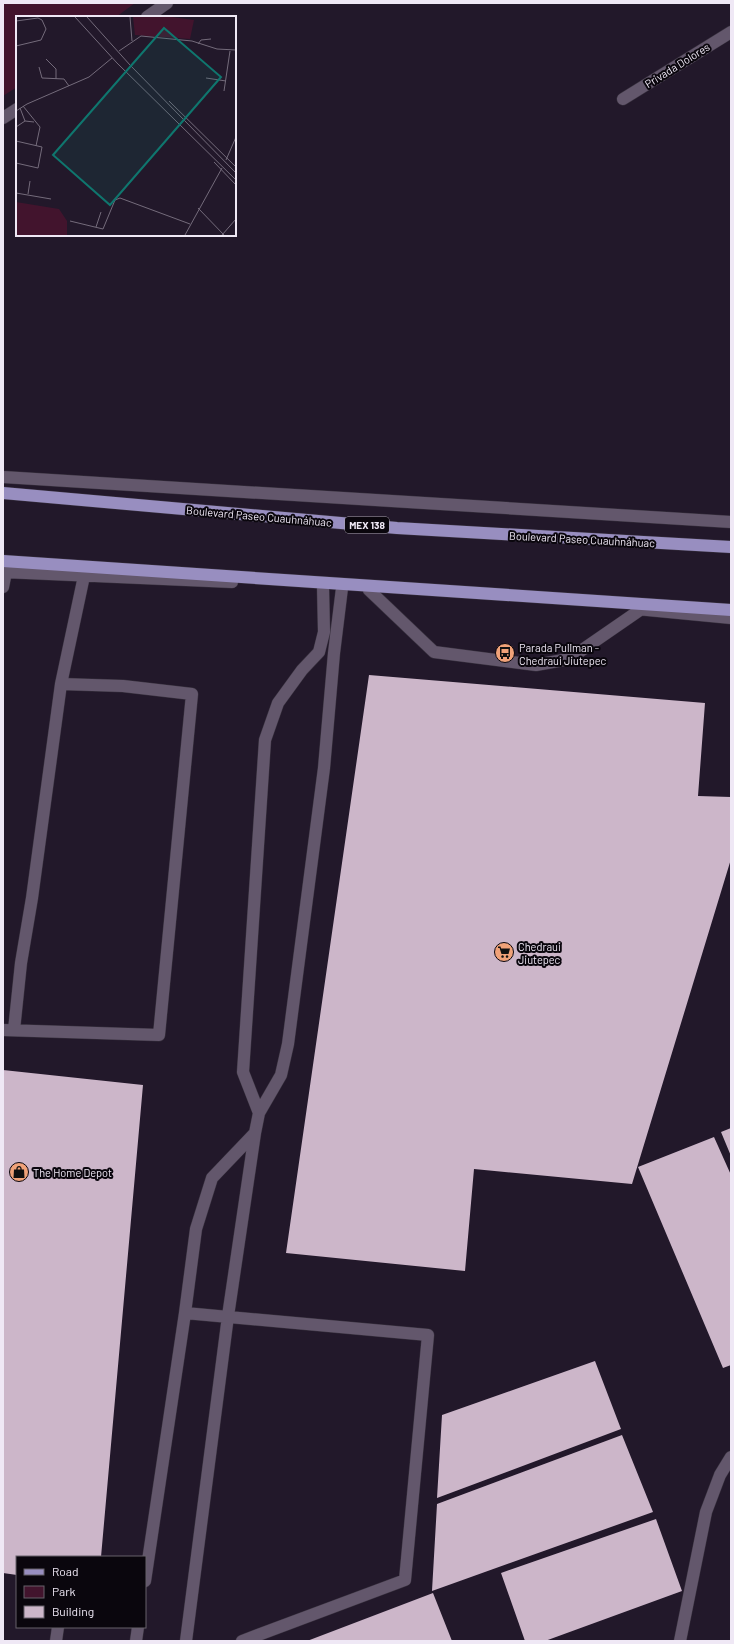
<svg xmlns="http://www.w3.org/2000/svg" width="734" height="1644" font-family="Barlow,sans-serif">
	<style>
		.green { fill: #42142d }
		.building { fill: #ccb6c9 }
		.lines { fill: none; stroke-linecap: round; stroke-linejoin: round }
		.minor-casing { stroke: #39323f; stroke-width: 13 }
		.major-casing { stroke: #39323f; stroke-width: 13 }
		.minor { stroke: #63576c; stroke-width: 12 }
		.major { stroke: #988ec0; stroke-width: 12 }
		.labels { text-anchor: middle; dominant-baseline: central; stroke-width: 4; stroke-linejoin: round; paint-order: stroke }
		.shield { fill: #0a060d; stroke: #aaa4af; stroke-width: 1 }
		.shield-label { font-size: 10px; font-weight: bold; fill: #efe8f5 }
		.street-label { font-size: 11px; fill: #efe8f5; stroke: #0a060d }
		.poi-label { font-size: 11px; fill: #efe8f5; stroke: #0a060d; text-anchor: start }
		.inset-road { fill: none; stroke: #746b7b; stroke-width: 1 }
		.view { fill: #0f766e; fill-opacity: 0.15; stroke: #0f766e; stroke-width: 2 }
		.inset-edge { fill: none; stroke: #efe8f5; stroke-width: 2 }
	</style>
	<rect width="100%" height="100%" fill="#22182a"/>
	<path class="green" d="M3 3H135L116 17H17V87L3 96Z"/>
	<path class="building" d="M369 675 705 703 698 796 731 797V859L632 1184 474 1169 465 1271 286 1253Z
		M3 1070 143 1085 101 1557H17V1575L3 1573Z
		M731 1128V1156L721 1132Z
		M714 1137 731 1175V1365L723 1368 638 1167Z
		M595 1361 621 1429 437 1498 442 1415Z
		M622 1435 653 1512 432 1591 437 1504Z
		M656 1519 682 1591 545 1641H525L501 1573Z
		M433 1593 452 1641H307Z"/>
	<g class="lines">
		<g class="minor-casing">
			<path id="minor" d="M147 17 167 3
				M623 99 731 32
				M3 118 17 109
				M3 477 731 522
				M3 572 232 582
				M3 587 6 572
				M369 590 434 652 536 665 569 659 640 610
				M637 609 731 618
				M3 1030 159 1035 192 694 123 686 61 684
				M14 1030 21 963 32 898 61 684 84 576
				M259 1113 243 1072 265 740 278 703 302 670 319 652 324 632 323 586
				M185 1313 428 1335 405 1580 242 1641
				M145 1581 185 1313 196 1229 212 1178 255 1133
				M56 1641 58 1627
				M136 1641 138 1627
				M186 1641 228 1316 255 1133 259 1113 281 1075 288 1044 324 768 334 653 342 588
				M680 1641 706 1512 720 1475 731 1457"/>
		</g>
		<g class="major-casing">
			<path id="major" d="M3 493 397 528 731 547
				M3 561 731 610"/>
		</g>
		<use href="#minor" class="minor"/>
		<use href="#major" class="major"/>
	</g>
	<defs>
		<g id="bus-disc" transform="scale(1)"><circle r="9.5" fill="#f0a279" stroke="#0a060d"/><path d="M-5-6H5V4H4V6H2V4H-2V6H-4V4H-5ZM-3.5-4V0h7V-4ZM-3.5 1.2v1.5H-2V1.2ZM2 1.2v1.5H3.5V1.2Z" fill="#111"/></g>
		<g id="supermarket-disc" transform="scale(1)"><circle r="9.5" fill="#f0a279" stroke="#0a060d"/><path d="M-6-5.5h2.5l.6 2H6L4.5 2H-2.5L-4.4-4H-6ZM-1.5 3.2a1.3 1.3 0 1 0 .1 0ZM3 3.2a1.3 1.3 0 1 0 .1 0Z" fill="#111"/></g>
		<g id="shop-disc" transform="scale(1)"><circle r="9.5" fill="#f0a279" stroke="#0a060d"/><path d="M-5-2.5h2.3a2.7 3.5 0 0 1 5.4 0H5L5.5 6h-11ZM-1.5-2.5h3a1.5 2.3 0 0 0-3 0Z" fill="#111"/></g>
	</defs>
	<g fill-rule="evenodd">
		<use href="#bus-disc" x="505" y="653"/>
		<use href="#supermarket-disc" x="504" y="952"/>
		<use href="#shop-disc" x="19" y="1172"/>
	</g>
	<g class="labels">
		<rect class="shield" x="345" y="517" width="44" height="16" rx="3"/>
		<g class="shield-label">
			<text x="367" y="525">MEX 138</text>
		</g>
		<g class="street-label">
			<text transform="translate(677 65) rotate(-32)">Privada Dolores</text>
			<text transform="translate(259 516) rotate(5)">Boulevard Paseo Cuauhnáhuac</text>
			<text transform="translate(582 539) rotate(3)">Boulevard Paseo Cuauhnáhuac</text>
		</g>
		<g class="poi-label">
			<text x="519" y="647">Parada Pullman -<tspan x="519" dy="13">Chedraui Jiutepec</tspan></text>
			<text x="518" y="946">Chedraui<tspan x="518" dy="13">Jiutepec</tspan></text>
			<text x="33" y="1172">The Home Depot</text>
		</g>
	</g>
	<g transform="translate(16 16)">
		<rect width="220" height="220" fill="#22182a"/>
		<path d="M117 1H156L178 4 174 23 119 19ZM0 186 43 193 51 205V219H0Z" fill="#42142d"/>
		<path class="inset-road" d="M59 1 101 47 220 164M71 1 114 49 220 157M114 1 116 25M0 5 22 2 26 4 30 13 25 24 0 30M182 28 185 24 195 23M103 35 125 20 176 25 201 33 220 34M30 43 40 53V63M23 51 26 62 48 63 53 70M0 58V71M190 62 210 65M208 75 214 35M153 85 220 151M7 90 24 111 20 130M4 92 9 105M0 95 11 88 73 61 96 42M0 111 9 105 18 106M0 125 26 131 22 152 0 147M210 144 220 121M198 146 220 169M0 177 35 183M12 178 14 165M182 192 208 219M54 205 87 213 99 184 104 182 174 208M80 211 85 196M169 219 206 152M206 219 220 203"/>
		<path class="view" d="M148 12 205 61 94 189 37 139Z"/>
		<rect width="220" height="220" class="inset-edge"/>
	</g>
	<rect width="734" height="1644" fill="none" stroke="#efe8f5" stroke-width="8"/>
	<rect x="16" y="1556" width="130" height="72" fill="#0a060d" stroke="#66606a"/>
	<rect x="24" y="1569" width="20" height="6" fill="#988ec0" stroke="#66606a"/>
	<text x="52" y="1576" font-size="12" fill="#efe8f5">Road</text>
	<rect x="24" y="1586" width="20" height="12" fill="#42142d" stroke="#66606a"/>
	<text x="52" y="1596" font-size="12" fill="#efe8f5">Park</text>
	<rect x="24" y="1606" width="20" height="12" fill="#ccb6c9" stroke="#66606a"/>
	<text x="52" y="1616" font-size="12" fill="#efe8f5">Building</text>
</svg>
